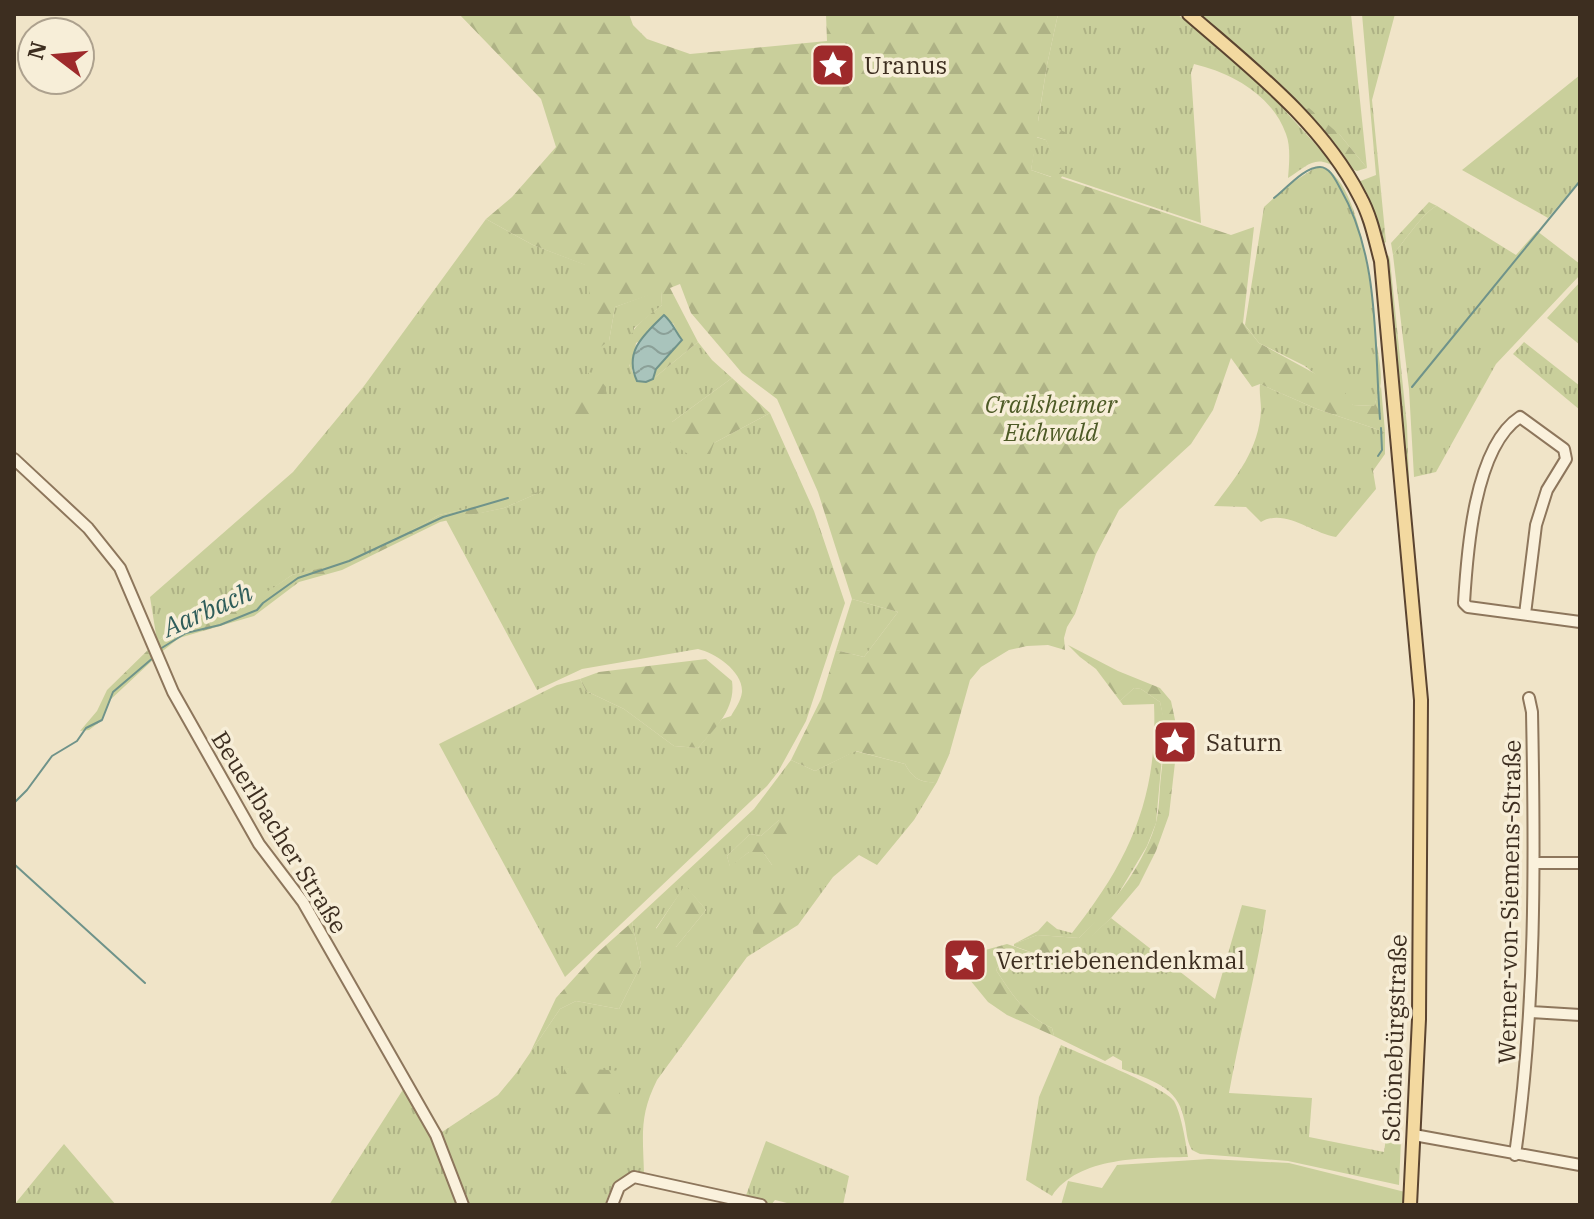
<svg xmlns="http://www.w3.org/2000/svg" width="1594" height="1219" font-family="'IBM Plex Serif',serif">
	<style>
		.grass { fill: url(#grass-tufts); fill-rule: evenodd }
		.forest { fill: url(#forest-firs) }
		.garden { fill: #c9cf9b }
		.water { fill: url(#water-waves); stroke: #6f938a; stroke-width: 2 }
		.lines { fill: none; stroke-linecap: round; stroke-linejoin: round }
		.stream { stroke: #6f938a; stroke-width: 2 }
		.minor-casing { stroke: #8d765c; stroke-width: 14 }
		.major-casing { stroke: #5b4430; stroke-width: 16 }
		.minor { stroke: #faf1dc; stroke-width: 10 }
		.major { stroke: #f3d9a0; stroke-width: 12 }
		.labels { text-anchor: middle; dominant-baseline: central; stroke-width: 7; stroke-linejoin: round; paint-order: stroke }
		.poi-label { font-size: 24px; fill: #3d2e20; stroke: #f7eed8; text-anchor: start }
		.park-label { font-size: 24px; font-style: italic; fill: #4d5a26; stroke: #f7eed8 }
		.street-label { font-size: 24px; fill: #3d2e20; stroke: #f7eed8 }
		.water-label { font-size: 26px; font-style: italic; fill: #2f5d5a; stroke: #f7eed8 }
	</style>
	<defs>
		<pattern id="grass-tufts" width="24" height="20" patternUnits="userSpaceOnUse" patternTransform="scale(2)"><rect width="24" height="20" fill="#c9cf9b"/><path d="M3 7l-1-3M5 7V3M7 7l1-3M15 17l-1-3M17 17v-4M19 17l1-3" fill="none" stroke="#aeb285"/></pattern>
		<pattern id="forest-firs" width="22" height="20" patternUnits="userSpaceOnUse" patternTransform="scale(2)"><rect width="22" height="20" fill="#c9cf9b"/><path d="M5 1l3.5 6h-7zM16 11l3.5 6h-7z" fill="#aeb285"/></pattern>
		<pattern id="water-waves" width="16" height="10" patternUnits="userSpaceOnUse" patternTransform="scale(2)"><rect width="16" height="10" fill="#a9c4bc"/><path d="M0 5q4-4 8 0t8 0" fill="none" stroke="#8ba098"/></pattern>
	</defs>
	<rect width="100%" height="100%" fill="#f0e4c8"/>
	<path class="grass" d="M1058 14H1177L1227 55 1278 103 1338 169C1315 153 1308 166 1288 178 1289 165 1291 147 1286 134 1272 95 1232 73 1194 64L1191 73 1201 223 1061 176 1064 171 1058 168 1052 177 1031 170 1036 137 1046 140 1053 155 1038 122 1047 65Z
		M1200 14H1351L1367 168 1340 135 1303 111Z
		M1362 14H1395L1372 100 1386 242 1381 245 1358 182 1376 175Z
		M1580 75V180L1548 218 1462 170Z
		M1318 166C1362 173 1373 303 1376 339 1378 354 1383 374 1380 388 1379 394 1376 400 1374 406L1353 405 1305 366 1259 343 1245 325 1264 207 1287 186Z
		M1437 206 1516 255 1537 231 1580 264V275L1496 364 1436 472 1414 477 1409 389 1393 255C1403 243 1425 210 1437 206Z
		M486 219 533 245 586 265 609 341 615 307 661 290 662 305 634 328 629 365 637 381 653 379 698 342 712 360 732 378 672 422 714 443 770 413 814 511 845 603 806 721 778 772 767 786 565 977 439 744 557 685 580 679 586 691 624 709 674 746 698 748 722 719 731 716C735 709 741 701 742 692 743 671 715 653 698 649L582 669 537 690 446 520 504 508 538 493 439 515 360 560 292 575 246 607 208 614 157 641 150 597 293 472 364 386Z
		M1385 254 1389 256 1390 260 1407 426 1409 479H1406Z
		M1580 282V345L1547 318Z
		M1524 342 1580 386V410L1513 354Z
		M1260 384 1317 409 1385 432V454L1373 471 1376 489 1336 537C1311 533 1285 508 1261 522L1246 507 1214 506C1237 476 1259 449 1261 410 1261 401 1259 392 1260 384Z
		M852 599 898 612 864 657 836 650Z
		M1134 688 1141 689 1160 702 1165 724 1156 823 1147 846 1111 906 1079 938 1037 935 1014 944 1038 931 1047 921 1057 929 1072 933C1129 861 1158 798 1154 704L1123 705 1120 701Z
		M855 751 905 764C913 779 921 783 937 782L914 820 877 865 859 855 833 877 798 925 747 957 657 1080C639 1116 643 1135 644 1174 622 1172 611 1184 605 1205H465L441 1138 442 1132 498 1095 517 1072 560 1009 576 1001 619 1009 641 965 632 922 754 809 791 760 815 771ZM779 820 772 865 763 852H749L730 866 727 856 750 834 761 836ZM685 886 706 910 676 947 656 928Z
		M1242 905 1266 910C1257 972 1240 1031 1229 1093L1312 1098 1309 1137 1384 1152 1386 1138 1401 1140 1399 1185 1288 1161 1200 1154 1192 1150C1186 1140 1187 1130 1184 1119 1178 1086 1150 1080 1122 1069V1061L1113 1056 1105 1061 1054 1036 1052 1028C1025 1016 1012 994 996 970L1007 951V944L1050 959 1068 957 1111 918 1215 999Z
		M1061 1045C1081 1054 1166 1088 1174 1101 1181 1113 1186 1143 1188 1157 1145 1158 1078 1156 1052 1196L1026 1180 1039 1097Z
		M404 1088 429 1135 438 1147 459 1205H329Z
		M766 1141 849 1176 843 1205H795L775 1200 771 1205 745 1198Z
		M64 1144 116 1205H14Z"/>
	<path class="forest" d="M459 14H629L633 25 647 39 690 54 827 41 826 14H1058L1047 65 1038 121 1065 132 1063 162 1053 155 1046 140 1037 137 1031 170 1051 177 1057 167 1065 171 1061 178 1231 235 1254 227 1243 323 1259 343 1343 389 1353 405 1374 406 1381 386 1385 432 1317 409 1260 384 1252 387 1231 358 1213 410 1191 444 1119 510 1096 554 1075 614 1067 627 1064 638 1065 650 1048 645 1027 646 1009 650 981 667 970 680 949 755 937 782C921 783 913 779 905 764L856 751 815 771 791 760 821 699 836 650 864 657 898 612 852 599 818 492 777 399 742 373 720 347 691 313 680 284 670 288 698 342 653 379 655 369 682 341 673 323 636 343 632 371C628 364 628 359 628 351 627 328 645 319 662 305L661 291 615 307 609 341 599 348 585 265 533 245 486 219 512 197 556 147 541 99Z
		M1309 108 1340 135 1367 168 1357 171 1349 168 1303 111Z
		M1429 202 1437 206C1425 210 1403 243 1393 255L1391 243Z
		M589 372 595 374 606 387C605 412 604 418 581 429L566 416 581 384Z
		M732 378 770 413 714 443 706 466 670 442 672 422Z
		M543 491 504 508 440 522 342 570 299 582 254 616 179 638 159 654 157 641 208 614 246 606 292 575 360 559 439 515Z
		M1068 645 1118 671 1160 688 1171 701 1175 720 1177 745 1169 815 1156 851 1139 885 1111 918 1076 951 1068 957 1050 959 1014 946V944L1037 935 1079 938C1111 906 1141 870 1155 826 1160 810 1159 792 1161 776 1164 750 1166 727 1160 702L1141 689 1134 688 1120 701 1096 669 1080 657Z
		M150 648 154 659 110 700 101 721 89 730 80 731 97 711 107 690Z
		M706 659 732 681C736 709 715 728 698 748L674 746 624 709 586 691 580 679 599 672Z
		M814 818 819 825 772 865 763 852H749L730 867 727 856 750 834 761 836 779 820Z
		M685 885 706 910 676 947 656 943V929Z
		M777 894H796L805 905 797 920 754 938C749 912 757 908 777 894Z
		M632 922 641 965 619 1009 576 1001 560 1009 530 1053 556 998 596 954Z
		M1007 944V951L996 970C1012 994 1025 1016 1052 1028L1054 1036 1007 1015 988 1002 970 980 948 964 960 957Z
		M1400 1056 1403 1057 1401 1130 1393 1124 1395 1111 1394 1063 1395 1058Z
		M565 1067 621 1071 618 1130 596 1122 562 1078Z"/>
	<path class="garden" d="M1209 1159 1289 1163 1405 1192 1404 1205H1061L1068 1181 1102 1188 1117 1165Z"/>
	<path class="water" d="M664 315C673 323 675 331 682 340L656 369 653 379 646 382 637 381C623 351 645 334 664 315Z"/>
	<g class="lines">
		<path class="stream" d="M1274 198C1286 189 1304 167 1320 167 1330 167 1336 181 1340 188 1380 257 1374 343 1380 419
			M1412 387 1580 181
			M1378 456 1382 450 1381 428
			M160 649 186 633 220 625 257 610 263 603 298 578 349 561 443 517 508 498
			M14 803 27 790 52 756 77 741 86 728 102 720 113 692 154 657
			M14 864 145 983"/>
		<g class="minor-casing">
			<path id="minor" d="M14 459 88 528 120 568 173 692 259 844 303 902 436 1135 463 1205
				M1525 614 1536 525 1547 490 1566 459 1564 449 1520 417C1474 447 1467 553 1464 603L1468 607 1580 622
				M1535 863H1580
				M1531 1012 1580 1015
				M1414 1135 1580 1165
				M1515 1155C1536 1008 1535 861 1532 712L1529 698
				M612 1205 619 1187 634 1177 761 1205"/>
		</g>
		<g class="major-casing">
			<path id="major" d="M1189 14C1251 68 1322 122 1360 197 1371 217 1375 239 1381 261L1421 700 1419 1019 1410 1205"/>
		</g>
		<use href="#minor" class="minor"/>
		<use href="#major" class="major"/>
	</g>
	<defs>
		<g id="sight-square" transform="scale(2.3)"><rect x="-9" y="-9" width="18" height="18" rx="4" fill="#9e2a2b" stroke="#f7eed8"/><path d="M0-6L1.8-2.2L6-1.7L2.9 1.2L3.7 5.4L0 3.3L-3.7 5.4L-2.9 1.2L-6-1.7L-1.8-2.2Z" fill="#fff"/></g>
	</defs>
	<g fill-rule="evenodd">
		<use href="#sight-square" x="833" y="65"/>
		<use href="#sight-square" x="1175" y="742"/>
		<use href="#sight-square" x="965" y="960"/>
	</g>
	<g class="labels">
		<g class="poi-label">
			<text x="864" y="65">Uranus</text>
			<text x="1206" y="742">Saturn</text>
			<text x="996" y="960">Vertriebenendenkmal</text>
		</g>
		<g class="park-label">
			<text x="1051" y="404">Crailsheimer<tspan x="1051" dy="28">Eichwald</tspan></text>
		</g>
		<g class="street-label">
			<text transform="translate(280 832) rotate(58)">Beuerlbacher Straße</text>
			<text transform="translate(1509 902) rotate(-89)">Werner-von-Siemens-Straße</text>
			<text transform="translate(1394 1038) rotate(-88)">Schönebürgstraße</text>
		</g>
		<g class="water-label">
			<text transform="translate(207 609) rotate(-24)">Aarbach</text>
		</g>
	</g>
	<rect width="1594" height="1219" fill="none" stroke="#3d2e20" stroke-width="32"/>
	<g transform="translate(56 56) rotate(286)"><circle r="38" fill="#f7eed8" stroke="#ada18e" stroke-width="2"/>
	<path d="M0-6L14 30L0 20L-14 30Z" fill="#9e2a2b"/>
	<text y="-12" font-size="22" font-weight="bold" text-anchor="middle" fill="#3d2e20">N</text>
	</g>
</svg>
